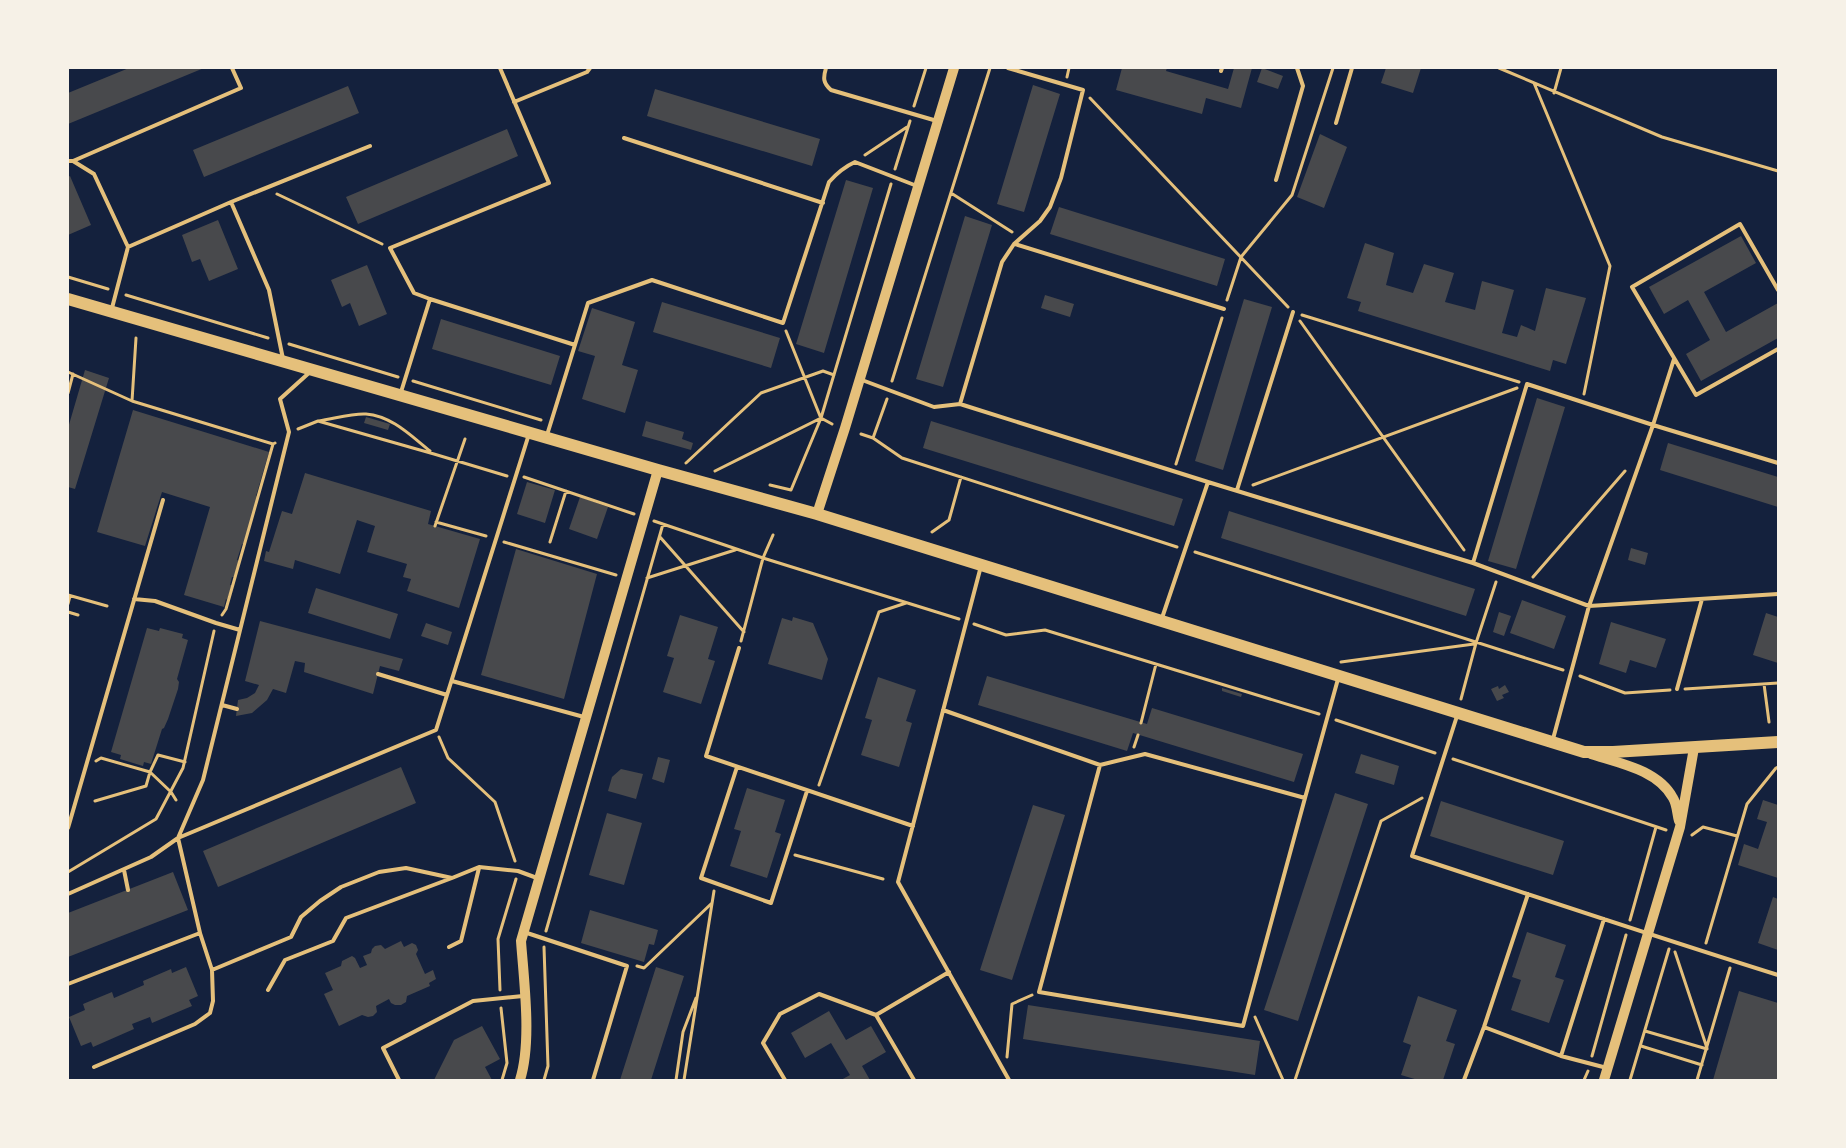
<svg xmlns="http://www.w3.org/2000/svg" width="1846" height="1148" font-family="Commissioner,sans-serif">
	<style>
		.building { fill: #48494c }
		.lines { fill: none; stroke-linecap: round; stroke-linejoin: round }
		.path { stroke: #e5c07b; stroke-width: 3 }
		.service { stroke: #e5c07b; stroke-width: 4 }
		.tertiary { stroke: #e5c07b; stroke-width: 10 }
		.secondary { stroke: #e5c07b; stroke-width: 12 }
	</style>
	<rect width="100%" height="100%" fill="#14213d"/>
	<path class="building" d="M129 68H204L68 124V93Z
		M1122 68H1167L1166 71 1228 89 1234 68H1252L1241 108 1206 98 1202 114 1116 90Z
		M1262 68 1283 76 1278 89 1257 82Z
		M1386 68H1421L1413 93 1381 83Z
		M1033 85 1060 94 1024 212 997 204Z
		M348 86 359 113 204 177 193 150Z
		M655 89 820 139 812 166 647 116Z
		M507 129 518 156 358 224 346 197Z
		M1320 134 1347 147 1324 208 1297 197Z
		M70 176 91 225 68 235V177Z
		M846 180 873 188 824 353 796 344Z
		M1059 207 1225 259 1217 286 1050 234Z
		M965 216 992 225 943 387 916 379Z
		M218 220 238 269 209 281 200 259 192 262 182 235Z
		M1741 236 1756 263 1704 292 1726 332 1778 303V338L1701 381 1686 354 1710 340 1688 300 1664 314 1649 287Z
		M1365 243 1394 253 1386 285 1413 293 1424 264 1454 273 1445 302 1475 310 1482 281 1514 290 1502 333 1517 337 1521 325 1535 331 1546 288 1586 298 1566 364 1553 360 1550 371 1358 311 1361 302 1347 298Z
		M367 265 387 314 359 326 350 303 342 307 331 280Z
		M1045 295 1074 304 1070 317 1041 308Z
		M1244 299 1272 307 1223 470 1195 461Z
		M662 302 780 338 771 368 653 332Z
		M592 308 635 322 622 365 638 370 625 413 582 399 595 356 578 351Z
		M441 319 560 356 551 385 432 349Z
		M85 370 109 378 75 489 68 487V428Z
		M1537 398 1565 407 1516 569 1488 561Z
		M133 410 269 452 256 496 258 497 244 544H242L237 560 239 561 234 577H232L230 585H232L227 600 226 599 224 607 184 595 210 507 162 492 145 546 97 532Z
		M366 417 390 424 388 430 364 423Z
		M646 421 684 432 682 439 693 443 691 450 642 436Z
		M931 421 1183 499 1174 526 923 448Z
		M1668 443 1778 477V507L1660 470Z
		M305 473 431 511 428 524 480 539 459 608 407 591 411 579 403 577 407 564 367 552 375 526 357 520 340 574 295 560 293 569 264 561 266 551 269 552 282 511 292 514Z
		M527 482 555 490 545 523 517 514Z
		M580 497 608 507 597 539 569 529Z
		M1229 511 1475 589 1466 616 1221 538Z
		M1631 548 1648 553 1645 565 1628 560Z
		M516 549 597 574 564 699 481 675Z
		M316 588 398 614 390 639 308 613Z
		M1522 600 1566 616 1554 649 1510 633Z
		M1499 612 1511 616 1504 636 1493 632Z
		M1766 613 1778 617V663L1753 655Z
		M680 615 718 627 708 659 715 661 701 704 663 692 674 658 667 656Z
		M793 617 813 623 828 659 822 680 768 664 782 618 792 621Z
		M260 621 403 659 399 671 380 666 373 694 304 672 305 663 295 661 286 693 273 689 267 700 252 713 236 716 238 700 247 698 255 693 259 685 245 681Z
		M1611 622 1666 639 1656 668 1630 660 1626 673 1599 664Z
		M426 623 452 632 448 645 421 636Z
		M147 628 159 631 160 628 183 634 182 638 188 640 177 679 179 682 178 689 168 719 164 728 162 729 151 764 144 762 143 766 120 759 121 755 111 752Z
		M987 676 1147 724 1152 708 1303 754 1294 782 1133 733 1127 751 978 705Z
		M878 677 916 690 906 721 912 723 899 767 861 755 872 720 865 718Z
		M1505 685 1509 692 1502 695 1504 698 1497 701 1491 689 1498 686 1499 689Z
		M1222 688 1242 694 1241 697 1222 691Z
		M1361 754 1399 766 1394 785 1355 773Z
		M658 757 670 760 664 783 652 779Z
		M401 767 416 803 218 887 203 851Z
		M621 769 643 774 636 799 608 791 612 777Z
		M747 788 785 800 775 832 781 834 767 878 730 866 741 831 734 829Z
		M1335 793 1368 804 1298 1021 1264 1010Z
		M1763 800 1778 805V878L1738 865 1744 844 1758 849 1767 822 1757 819Z
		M1441 801 1564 841 1553 875 1430 836Z
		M1033 805 1065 815 1012 980 980 970Z
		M607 813 642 823 624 885 589 875Z
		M173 872 188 910 68 957V913Z
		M1773 897 1778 899V950L1758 943Z
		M590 910 658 930 654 945 649 944 644 962 581 943Z
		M1527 932 1566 945 1555 977 1564 980 1549 1023 1511 1010 1521 980 1512 977Z
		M401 941 404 947 412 943 416 945 418 950 416 954 425 974 433 970 436 979 429 983 430 986 407 996 406 1002 401 1005H395L391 1003 389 999 376 1006 377 1012 373 1016 368 1017 362 1015 339 1026 324 994 333 990 325 973 341 966 342 961 352 956 355 958 360 968 367 965 363 956 371 953 372 949 375 946 381 945 385 949Z
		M186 967 198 996 189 1000 192 1006 152 1023 150 1017 132 1024 134 1029 93 1047 91 1042 81 1046 69 1017 85 1010 83 1004 112 992 114 998 144 985 143 981 171 969 172 973Z
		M656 967 684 976 651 1080H620Z
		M1739 991 1778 1003V1080H1713Z
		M1418 996 1457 1010 1446 1041 1455 1044 1443 1080H1418L1401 1075 1411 1045 1403 1042Z
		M1028 1005 1260 1041 1255 1075 1023 1039Z
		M829 1011 846 1040 871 1026 886 1052 862 1066 870 1080H841L850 1075 831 1043 805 1058 791 1033Z
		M482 1026 500 1059 485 1067 492 1080H434L454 1040Z"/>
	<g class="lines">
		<path class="path" d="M1499 68 1662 137 1778 171
			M1067 77 1069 68
			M1534 83 1610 266 1584 394
			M1554 93 1561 68
			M1090 98 1288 307
			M914 106 926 68
			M865 155 907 127
			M895 169 910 121
			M951 193 1012 232
			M277 194 382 244
			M68 277 108 289
			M126 295 268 338
			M1227 300 1241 257 1292 195 1333 68
			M1302 315 1519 382
			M1300 321 1464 550
			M786 331 820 416
			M289 344 398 377
			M68 372 132 401 273 444 275 443
			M413 381 541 420
			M892 381 990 68
			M68 393 73 374
			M132 401 136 338
			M319 421C333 419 353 413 366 414 392 416 411 436 430 451
			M832 424 821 418 891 184
			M298 429 318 421 434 454 507 476
			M861 434 873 438 902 458 1177 547
			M873 438 887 399
			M686 463 761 393 823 371 834 375
			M1176 464 1222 318
			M715 471 821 418 791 490 770 485
			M524 477 634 514
			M1253 485 1517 388
			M654 521 763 558 959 619
			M436 522 486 536
			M435 526 465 439
			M932 532 949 520 961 477
			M660 537 744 632
			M504 542 616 575
			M550 542 566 491
			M1195 552 1563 670
			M1533 577 1625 471
			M647 578 735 550
			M68 595 107 606
			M68 604 70 596
			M68 612 78 615
			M222 615 226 609 273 444
			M974 624 1006 635 1045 630 1319 714
			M741 641 763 558 773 535
			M1341 662 1474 644
			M1580 676 1625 693 1670 690
			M1764 684 1769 722
			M1685 689 1778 683
			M1461 699 1476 643 1496 582
			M1336 720 1435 753
			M1141 723 1156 664
			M439 737 448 758 495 802 515 861
			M1134 747 1138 735
			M1453 759 1666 830
			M96 761 101 758 150 772 158 755 185 762
			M819 785 879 612 906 603
			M95 801 146 786 150 772 171 792 176 800
			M1692 835 1703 827 1737 836
			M795 855 883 879
			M68 872 156 819 183 768 214 631
			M1630 920 1656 827
			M546 931 663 524
			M1706 943 1747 804 1776 768 1778 767
			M1675 952 1707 1048
			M637 966 644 968 712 903
			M500 990 498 939 516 879
			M501 1008 507 1063 502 1080
			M1255 1017 1283 1080
			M1645 1031 1707 1049
			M1641 1046 1702 1065
			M1592 1056 1626 935
			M1007 1057 1012 1004 1032 995
			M544 1080 548 1066 544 947
			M676 1080 683 1032 696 998
			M684 1080 714 891
			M1295 1080 1381 821 1422 798
			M1584 1080 1588 1071
			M1630 1080 1669 949
			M1697 1080 1730 968"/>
		<path class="service" d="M826 68C823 78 823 83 831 90L937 121
			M1008 68 1083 90 1061 178 1050 207 1040 221 1014 244 1002 262 960 404 1208 482 1162 618
			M1221 71 1222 68
			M514 102 587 72 590 68
			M1336 123 1352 68
			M624 138 823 203
			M68 161H73L94 174 128 247 112 308
			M73 161 241 88 232 68
			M1276 180 1303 86 1297 68
			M231 202 269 290 283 359
			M1015 244 1224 309
			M128 247 231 202 370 146
			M1778 290 1740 224 1632 287 1696 395 1778 349
			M430 299 575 345
			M1674 359 1653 425 1778 463
			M862 380 934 407 960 404
			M401 392 430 299 414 293 390 248 549 183 500 68
			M547 435 588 303 652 280 783 323 829 182C837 173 844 167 855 162L917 186
			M1208 482 1473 563
			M1237 490 1293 312
			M981 566 898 882 1009 1080
			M134 599 155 601 216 623 240 630
			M739 648 706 756 913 826
			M378 674 447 695
			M452 681 584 717
			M1677 689 1702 599
			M222 705 237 709
			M943 710 1100 765 1145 754 1305 798 1243 1026 1039 992 1100 765
			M1457 716 1412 856C1534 896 1656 937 1778 975
			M1553 739 1589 606 1653 425 1527 384 1473 563 1589 606 1778 594
			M737 767 701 878 771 903 807 791
			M1305 798 1338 679
			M68 828 163 500
			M124 870 128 890
			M68 894 151 857 178 838 203 780 289 432 280 399 310 372
			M1604 919 1561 1056 1607 1068
			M524 932 627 966 593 1080
			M200 933 178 838 436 730 529 434
			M449 947 461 941 479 868
			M68 984 200 933 212 970 291 937 301 917 320 901 341 887 379 872 406 868 452 878 479 867 518 871 537 878
			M268 990 285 960 333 941 346 918 452 878
			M876 1015 914 1080
			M1484 1027 1561 1056
			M94 1067 195 1024 210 1013 213 1001 212 970
			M399 1080 383 1048 473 1001 523 996
			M785 1080 763 1043 780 1014 819 994 876 1015 949 972
			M1464 1080 1484 1027 1528 894"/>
		<path class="tertiary" d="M817 514 845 428 954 68
			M1591 754C1619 763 1658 770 1673 798 1677 804 1677 814 1679 821
			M520 1080C532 1042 524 982 521 941L658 470
			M1604 1080 1680 827 1694 748"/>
		<path class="secondary" d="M68 299 658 470 817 514 1584 752H1613L1778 742"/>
	</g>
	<rect width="1846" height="1148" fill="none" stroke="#f6f1e7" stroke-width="138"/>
</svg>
